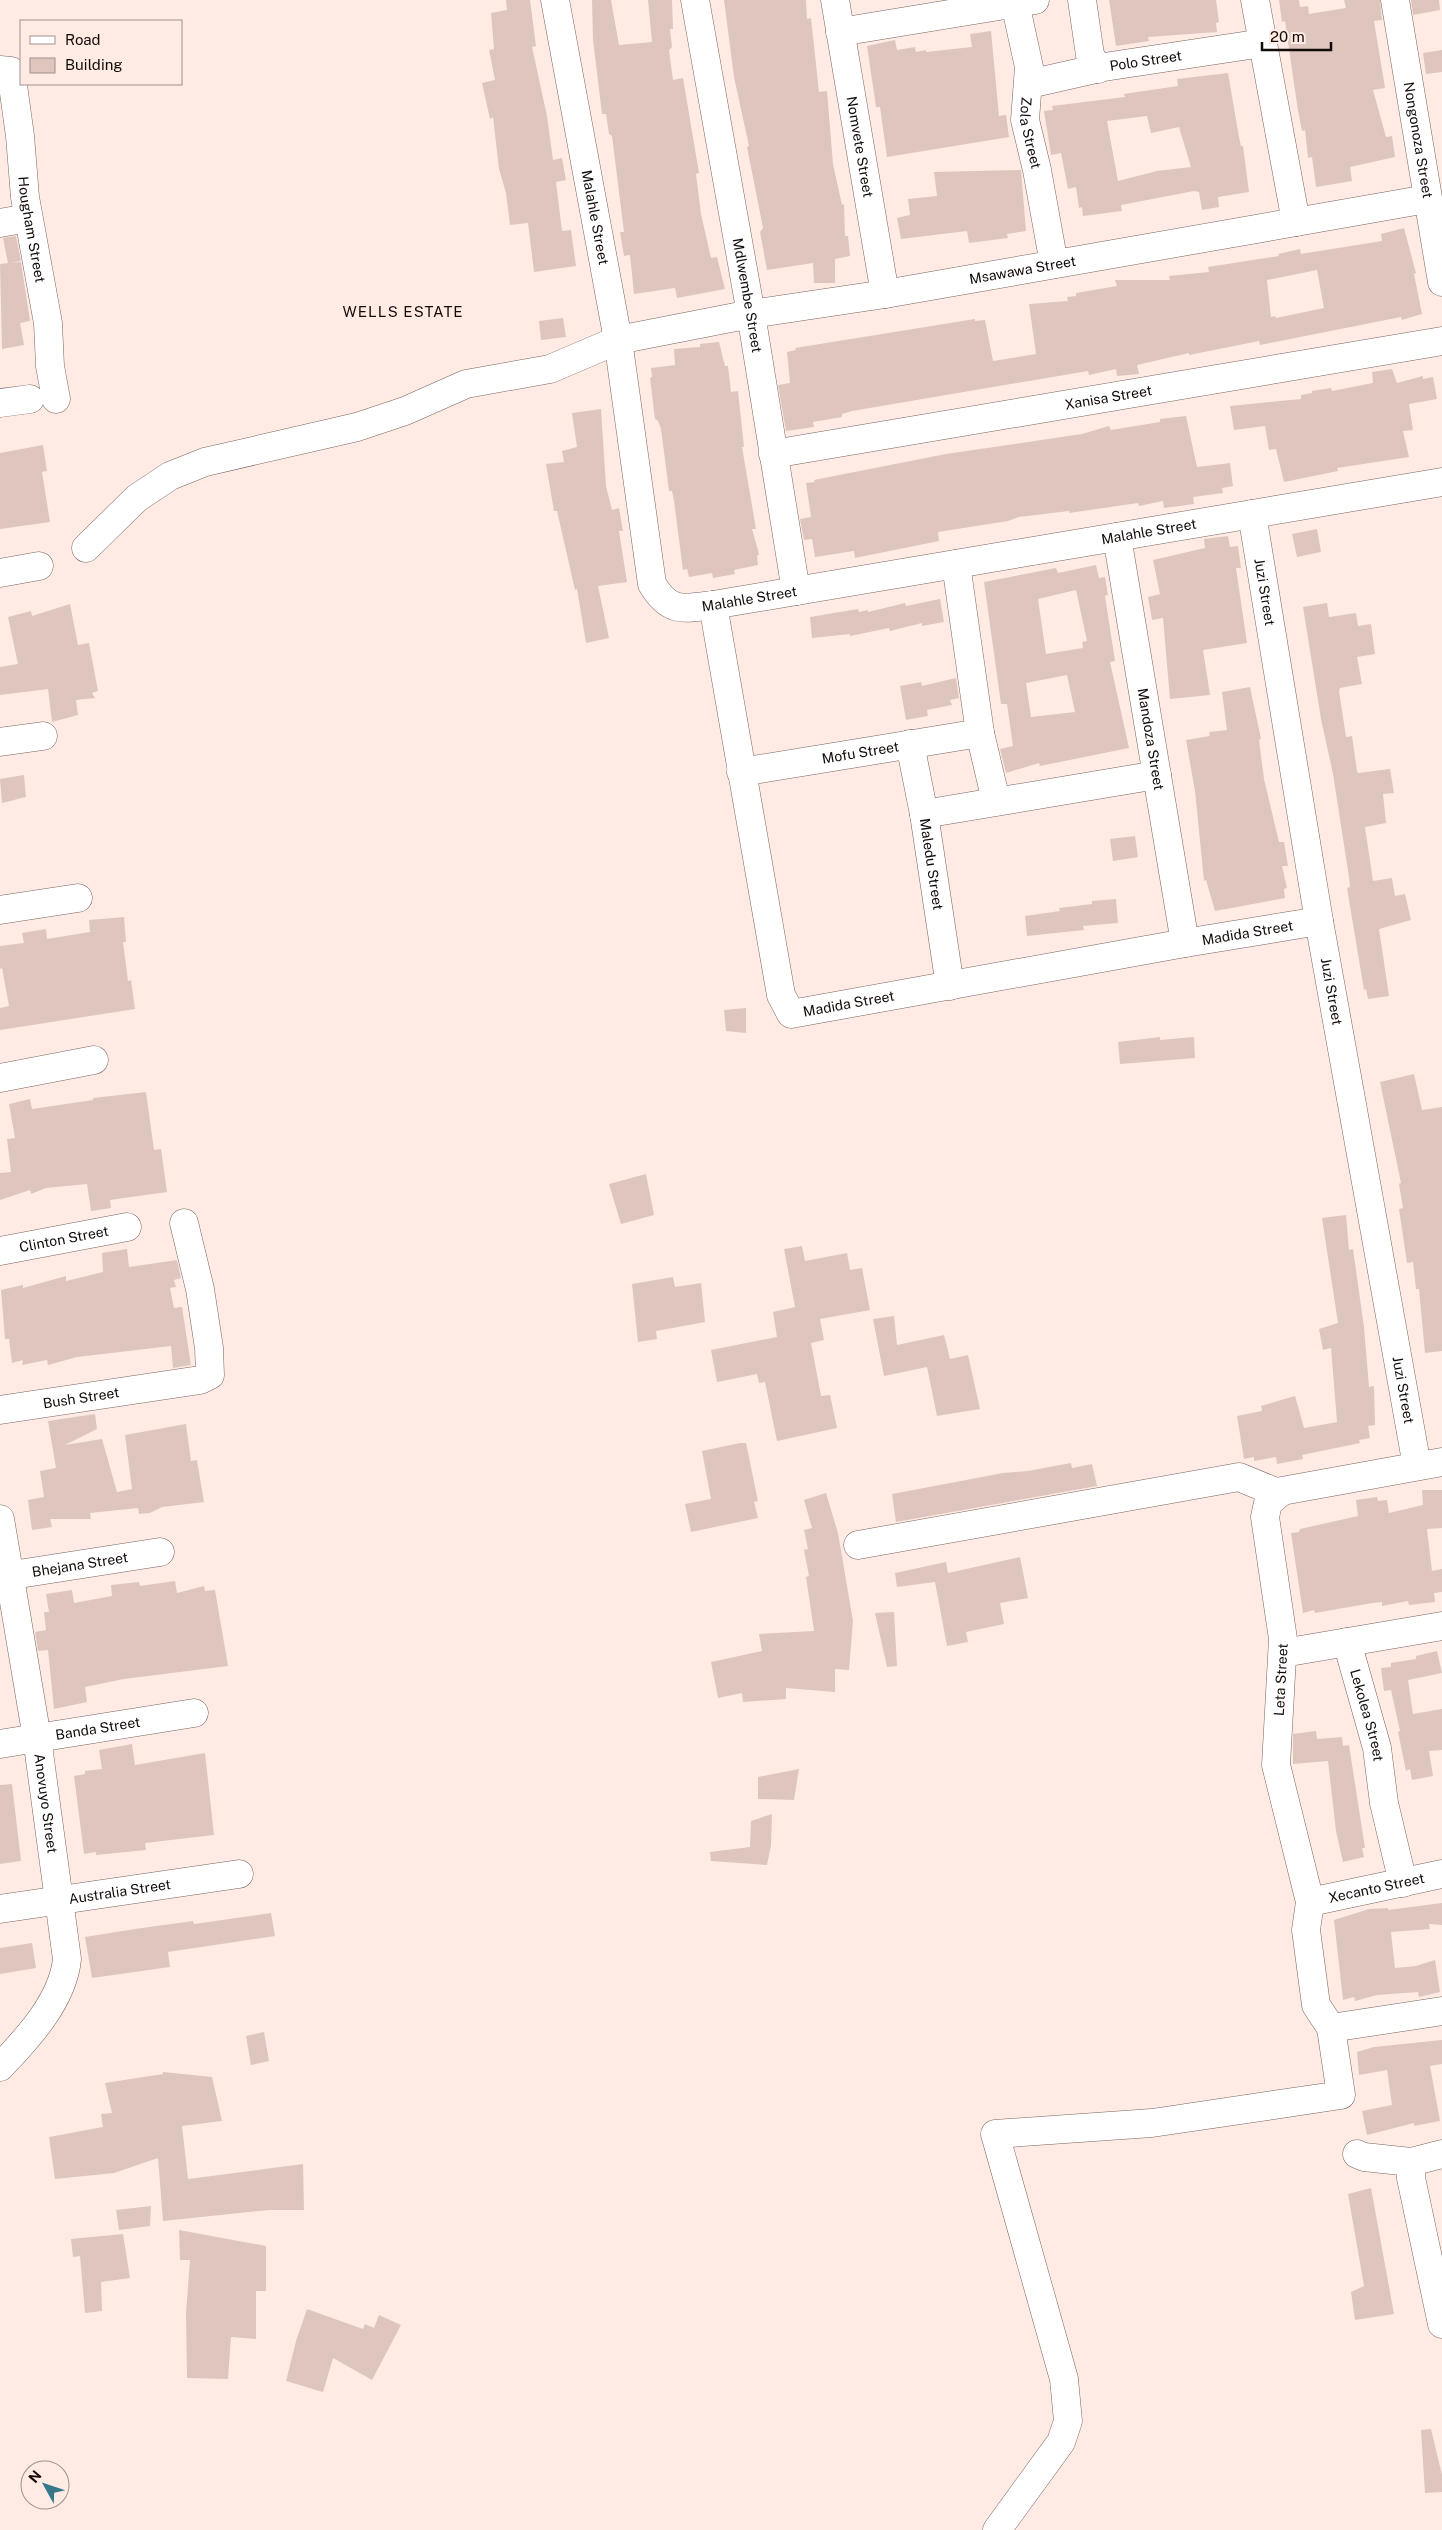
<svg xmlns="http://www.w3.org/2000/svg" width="1442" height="2530" font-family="'Public Sans',sans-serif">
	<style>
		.building { fill: #dec6be; fill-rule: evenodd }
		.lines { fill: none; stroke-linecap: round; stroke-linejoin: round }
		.minor-casing { stroke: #79645d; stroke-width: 29 }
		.minor { stroke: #fff; stroke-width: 28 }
		.labels { text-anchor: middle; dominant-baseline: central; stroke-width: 4.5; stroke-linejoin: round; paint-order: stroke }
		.street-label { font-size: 14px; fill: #120b08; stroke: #ffebe4 }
		.neighbourhood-label { font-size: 15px; letter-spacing: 1px; fill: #120b08; stroke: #ffebe4 }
	</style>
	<rect width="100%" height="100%" fill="#ffebe4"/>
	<path class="building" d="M506 0H530L536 46 532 47 547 116 553 160 562 158 566 180 556 182 562 231 571 230 576 266 534 272 528 223 510 225 506 193 499 169 493 117 490 119 482 83 495 80 489 50 494 49 491 13 507 10Z
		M592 0H611L619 45 652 42 648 0H672L673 29H670L672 47 669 50 673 80 683 78 699 173 696 174 701 214 711 258 717 257 725 289 677 298 675 288 634 294 630 255 624 256 620 232H624L612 136 609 134 606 114H602L593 40Z
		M724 0H806L807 19 811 18 819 92 827 91 833 164 842 205 844 204 845 236H848L850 256 835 259V283H814L813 263 767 270 760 232 763 228 747 147 749 146 734 77Z
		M1109 0H1216L1219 22 1216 23 1217 32 1148 37 1149 41 1116 46Z
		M1279 0H1299L1300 7 1308 6 1309 14 1346 8 1344 0H1380L1382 20 1374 21 1385 88 1373 90 1386 137 1392 136 1395 157 1350 167 1352 181 1316 187 1312 157 1308 158 1305 130 1302 131 1298 111 1285 21 1282 22Z
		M1411 0H1439L1440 10 1413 15Z
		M991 31 999 116 1006 115 1009 137 887 157 880 107H876L867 46 895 40 897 50 915 47 916 52 926 50V52L972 47 970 34Z
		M1442 50V72L1426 74 1423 53Z
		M1228 73 1239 137 1241 146H1243L1249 192 1218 197 1219 207 1202 210 1199 192 1194 191 1121 205 1122 211 1083 216 1082 207 1079 208 1076 187 1068 189 1061 153 1051 155 1044 111 1053 110 1052 106 1125 97 1124 94 1178 86 1177 79ZM1147 116 1151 133 1179 127 1191 167 1157 171 1118 181 1107 121Z
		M1021 170 1026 231 1007 234 1008 238 969 243 967 231 901 239 897 218 910 215 908 199 937 196 934 172Z
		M1404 228 1416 273 1414 274 1422 314 1402 320 1401 317 1260 345 1259 341 1189 355V353L1137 365 1139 374 1117 376 1116 369 1089 375 1088 371 852 411 842 414V417L813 422 814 427 786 431 778 385 790 383 787 352 796 350 795 348 975 319V321L985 320 993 361 1036 354 1029 304 1068 301 1067 297 1076 296V293L1117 286 1115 280H1170L1169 276 1209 272 1208 267 1279 256 1278 254 1300 249 1301 254 1382 241 1381 234ZM1317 270 1324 308 1276 318 1275 316 1271 317 1267 280Z
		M16 236 21 261 11 263 21 262 30 321 20 323 24 345 2 349 0 264 8 263 3 238Z
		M563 318 566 337 541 340 539 321Z
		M719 342 725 366H728L731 392 738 391 744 447H742L756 529H752L759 554 757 556 758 565 734 570 735 574 713 578 712 573 689 577 687 569 683 570 674 501 672 491H669L661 429 658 421 655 419 650 378 652 377 651 368 675 365 674 349 700 347V344Z
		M1392 369 1397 383 1423 376V379L1433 377 1437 399 1409 404 1413 430 1403 431 1409 457 1337 468 1338 471 1284 482 1276 449 1269 450 1265 426 1234 430 1230 406 1301 399V395L1312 393V391L1331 388 1332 391 1373 383 1372 372Z
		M601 409 606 486 612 510 619 508 623 531H619L627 582 598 586 609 638 586 643 577 589 575 590 557 511H554L546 464 564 462 562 451 577 447 572 413Z
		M1186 416 1197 467 1230 463 1233 486 1222 488 1223 493 1193 497 1194 504 1164 508 1163 501 1139 506 1138 503 1069 513V511L1019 517 1008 521 938 532 939 541 855 558 854 551 815 557 812 539 804 540 800 519 811 517 806 483 815 482 814 480 946 454 1082 434 1109 426 1111 430 1160 422V419Z
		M43 445 47 471 42 472 50 522 0 529V453Z
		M1317 529 1321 552 1297 557 1292 534Z
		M1228 536 1230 547 1238 546 1241 568H1236L1247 643 1203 650 1210 695 1170 699 1163 618 1152 620 1148 597 1160 594 1153 560 1205 548 1204 539Z
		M1096 565 1099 578 1105 577 1108 595 1105 596 1115 661 1110 662 1129 748 1040 766 1039 763 1006 773 1000 749 1013 746 1007 704H1001L984 582 1056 568 1058 573ZM1076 590 1087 641 1082 642 1083 648 1046 654 1038 599ZM1067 675 1075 712 1031 717 1026 683Z
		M940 599 944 622 922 626V623L890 631 889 628 850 636V634L812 638 810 617 858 609 859 612 868 610V612L905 603 906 606Z
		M1327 603 1329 617 1356 613 1358 626 1371 624 1375 654 1357 657 1362 684 1340 688 1339 691 1346 737 1352 736 1357 771 1358 773 1390 769 1394 793 1383 794 1386 823 1365 827 1373 881 1392 878 1395 896 1405 894 1411 920 1379 929 1389 996 1368 999 1366 989 1364 990 1347 888 1350 887 1349 877 1333 774 1321 719 1303 607Z
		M70 604 78 645 89 643 98 691 92 693 95 698 76 700 78 715 52 722 48 689 0 695V667L18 664 8 617 31 611 32 616Z
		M956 678 959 698 950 700 952 705 927 710 928 716 906 720 900 686 921 682 922 686Z
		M1250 687 1261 739 1259 740 1264 779 1279 842H1284L1288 866H1282L1287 888 1284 889 1285 898 1215 911 1206 880 1204 881 1195 791 1186 740 1210 736 1209 732 1227 730 1222 692Z
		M24 775 26 797 2 803 0 779Z
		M1135 836 1138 857 1113 861 1110 839Z
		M1116 899 1118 923 1083 926 1084 930 1027 936 1025 916 1060 911 1059 908 1092 904V901Z
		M124 917 126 942H123L128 981 131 980 135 1009 0 1030V1008L9 1006 2 968 0 969V946L24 943 22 933 46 929 47 939 90 932 89 920Z
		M746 1008V1033L726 1031 724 1010Z
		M1160 1037V1040L1194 1037 1195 1058 1120 1064 1118 1042Z
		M1414 1074 1422 1110 1442 1107V1351L1425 1353 1419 1289H1416L1413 1262 1407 1263 1399 1209 1403 1208 1399 1184 1401 1183 1380 1082Z
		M146 1092 154 1150 161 1149 167 1192 110 1200 111 1208 91 1211 87 1184 46 1188 31 1194 30 1190 0 1200V1173L11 1172 7 1139 15 1138 9 1104 30 1099 32 1109 93 1100V1098Z
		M646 1174 654 1215 621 1224 609 1184Z
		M1346 1215 1349 1250 1353 1249 1364 1327 1369 1387 1374 1386 1375 1425 1368 1426 1370 1438 1359 1440 1360 1443 1302 1455 1303 1459 1277 1464 1276 1457 1254 1461V1457L1244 1459 1237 1416 1262 1411 1261 1406 1295 1396 1304 1428 1337 1422 1331 1348 1323 1350 1319 1329 1338 1323 1322 1218Z
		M802 1246 805 1261 847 1253 850 1270 862 1268 870 1310 820 1319 824 1340 811 1343 821 1396 830 1395 837 1428 777 1441 765 1382 759 1383 757 1374 717 1382 711 1350 777 1337 773 1312 795 1307 784 1249Z
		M127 1249 129 1267 177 1260 181 1278 174 1280 176 1287 170 1288 174 1308 182 1307 191 1365 173 1368 171 1346 77 1357 48 1365 47 1360 22 1365 23 1360 12 1363 9 1339H5L1 1290 23 1285V1288L66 1276V1281L103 1272 102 1253Z
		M673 1277 675 1287 701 1283 705 1322 656 1331 657 1339 638 1342 632 1284Z
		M894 1316 897 1345 944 1335 950 1359 968 1355 980 1409 937 1416 927 1367 884 1376 873 1319Z
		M95 1414 97 1429 65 1445 102 1439 117 1492 132 1489 125 1435 186 1424 191 1461 197 1460 204 1502 162 1507 150 1513 139 1514 138 1508 90 1513 91 1519H50L52 1527 32 1530 28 1500 44 1497 40 1471 56 1468 48 1421Z
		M740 1443H746L758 1501 754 1502 758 1518 691 1532 685 1504 711 1499 702 1451Z
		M1071 1463 1072 1468 1092 1464 1097 1486 896 1522 892 1494 1003 1473 1028 1471Z
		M1422 1490H1442V1528L1427 1529 1432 1571 1442 1569V1592L1434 1593 1435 1602 1409 1605 1408 1601 1382 1606V1602L1372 1603 1315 1613 1314 1610 1303 1613 1291 1533 1299 1532 1300 1529 1358 1516 1356 1500 1377 1497 1378 1501 1387 1500 1389 1513 1423 1505Z
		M826 1493 838 1533 853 1621 849 1670 835 1669V1692L786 1688V1699L743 1702 742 1693 718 1698 711 1662 762 1651 759 1634 814 1631 806 1577 809 1576 804 1550 808 1549 804 1530 812 1528 804 1500Z
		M1020 1557 1028 1598 1000 1603 1004 1624 966 1632 968 1642 947 1646 935 1582 897 1587 895 1573 946 1562 948 1573Z
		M175 1581 177 1593 204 1586 205 1591 215 1590 228 1666 124 1679 85 1687 87 1702 54 1709 48 1650 38 1651 35 1632 46 1630 44 1612H49L46 1594 72 1590 74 1603 112 1596 111 1585 139 1582 140 1586Z
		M894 1612 897 1666 887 1667 875 1613Z
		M1437 1651 1442 1673 1408 1680 1413 1714 1442 1709V1750L1429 1751 1433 1776 1412 1780 1410 1769 1406 1771 1398 1732 1400 1731 1391 1690 1384 1691 1381 1668 1391 1667V1663L1416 1659V1656Z
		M1316 1731 1317 1739 1342 1737 1343 1746 1349 1745 1365 1848H1362L1364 1857 1343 1862 1336 1831 1328 1761 1293 1764V1734Z
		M132 1744 135 1765 205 1753 214 1835 145 1843 146 1850 96 1855V1852L84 1854 74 1776 85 1774V1771L102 1769 99 1750Z
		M799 1769 794 1800 758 1799V1777Z
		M12 1784 21 1861 0 1864V1785Z
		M772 1814 771 1845 767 1865 711 1861 710 1852 750 1847 751 1821Z
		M1442 1903V1925L1429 1924 1430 1929 1391 1932 1395 1968 1416 1966 1435 1960 1440 1992 1419 1997 1418 1992 1377 1995 1355 2001 1354 1997 1343 2000 1334 1920 1369 1909 1388 1908V1910Z
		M271 1913 275 1936 168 1952 170 1967 92 1978 85 1937 135 1929 193 1921 194 1924Z
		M32 1943 36 1968 0 1974V1948Z
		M264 2032 269 2061 251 2065 246 2036Z
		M1442 2040V2064L1430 2066 1440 2121 1414 2126V2123L1367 2135 1362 2111 1392 2105 1387 2070 1359 2075 1357 2052 1374 2047Z
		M163 2072 212 2077 222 2121 182 2126 188 2179 303 2164 304 2210H269L163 2221 158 2158 114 2173 55 2179 49 2137 103 2127 101 2114 112 2113 105 2083 163 2074Z
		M1371 2188 1394 2314 1355 2320 1351 2292 1364 2286 1348 2194Z
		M151 2206 150 2226 119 2230 116 2210Z
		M179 2230 266 2246V2291H256V2339L231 2337 228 2379 187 2378 186 2313 190 2260H180Z
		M123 2234 130 2278 101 2282 102 2311 85 2313 80 2256 73 2257 71 2239Z
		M307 2309 363 2329 365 2324 374 2328 379 2315 401 2325 372 2380 333 2358 323 2392 286 2381 296 2341Z
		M1431 2429 1442 2475V2492L1425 2493 1421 2430Z"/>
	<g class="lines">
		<g class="minor-casing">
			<g id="minor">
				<path id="s1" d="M555 0 618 340 652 584C669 613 683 609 713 605L1442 482"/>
				<path id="s2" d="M695 0 751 314 796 591"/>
				<path id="s3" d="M835 0 885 294"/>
				<path d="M1082 0 1090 55 1098 69"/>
				<path d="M1255 0 1296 222"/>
				<path id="s4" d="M1395 0 1442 282"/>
				<path id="s5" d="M1015 3 1029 67 1025 120 1037 170 1054 264"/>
				<path d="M840 32 1035 0"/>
				<path id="s6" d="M0 70 11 71 20 136 25 197 48 323 50 366 56 399"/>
				<path id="s7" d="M1029 84 1104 67 1263 43"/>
				<path d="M0 223 28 218"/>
				<path d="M0 403 30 399"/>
				<path id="s8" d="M773 454 1442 341"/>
				<path id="s9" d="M1252 514 1319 921 1417 1466"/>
				<path id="s10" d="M1117 537 1185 943"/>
				<path id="s11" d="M86 548 137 498 170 476 205 462 357 427 405 411 466 384 550 369 618 340 751 314 885 294 1427 199"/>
				<path d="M956 564 980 733 996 801"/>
				<path d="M0 573 39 566"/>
				<path id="s12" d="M713 605 781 995 791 1014 1185 943 1319 921"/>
				<path d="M0 742 43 736"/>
				<path id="s13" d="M910 744 924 814 950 986"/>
				<path id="s14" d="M741 772 980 733"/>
				<path d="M924 814 1157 775"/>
				<path d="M0 910 78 898"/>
				<path d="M0 1078 94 1060"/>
				<path id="s15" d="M0 1251 127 1227"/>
				<path id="s16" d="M0 1410 200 1380 210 1375 209 1348 200 1289 184 1223"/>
				<path id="s17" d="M0 1519 37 1738 67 1959C63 2000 28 2038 0 2067"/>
				<path d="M858 1545 1239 1477 1278 1493"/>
				<path id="s18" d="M0 1577 160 1552"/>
				<path id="s19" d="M1347 1642 1377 1748 1384 1803 1403 1883"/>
				<path d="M1283 1653 1442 1626"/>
				<path id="s20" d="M0 1744 194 1713"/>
				<path id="s21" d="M1310 1902 1442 1874"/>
				<path id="s22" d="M0 1909 239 1874"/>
				<path d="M1331 2028 1442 2011"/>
				<path d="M1357 2154 1364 2157 1411 2162 1442 2154"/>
				<path d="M1411 2162V2178L1442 2324"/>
				<path id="s23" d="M997 2530 1061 2442 1068 2421 1064 2379 995 2134 1152 2123 1341 2095 1331 2028 1316 2005 1306 1930 1310 1902 1276 1765 1283 1639 1265 1517 1268 1503 1282 1491 1442 1462"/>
			</g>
		</g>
		<use href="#minor" class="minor"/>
	</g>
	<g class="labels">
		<g class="street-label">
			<text stroke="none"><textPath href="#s7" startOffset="119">Polo Street</textPath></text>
			<text stroke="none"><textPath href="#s5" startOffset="132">Zola Street</textPath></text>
			<text stroke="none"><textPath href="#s4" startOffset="142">Nongonoza Street</textPath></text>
			<text stroke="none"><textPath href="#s3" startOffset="149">Nomvete Street</textPath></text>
			<text stroke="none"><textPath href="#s1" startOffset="221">Malahle Street</textPath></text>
			<text stroke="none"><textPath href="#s6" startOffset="171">Hougham Street</textPath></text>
			<text stroke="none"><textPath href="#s11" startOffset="992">Msawawa Street</textPath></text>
			<text stroke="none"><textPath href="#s2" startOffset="300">Mdlwembe Street</textPath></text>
			<text stroke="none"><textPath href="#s8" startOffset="340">Xanisa Street</textPath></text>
			<text stroke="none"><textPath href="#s1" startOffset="1105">Malahle Street</textPath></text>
			<text stroke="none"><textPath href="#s9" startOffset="79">Juzi Street</textPath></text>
			<text stroke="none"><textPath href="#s1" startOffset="700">Malahle Street</textPath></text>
			<text stroke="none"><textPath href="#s10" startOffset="205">Mandoza Street</textPath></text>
			<text stroke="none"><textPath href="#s14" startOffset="121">Mofu Street</textPath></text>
			<text stroke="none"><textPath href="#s13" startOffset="122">Maledu Street</textPath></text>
			<text stroke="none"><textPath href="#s12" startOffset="881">Madida Street</textPath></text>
			<text stroke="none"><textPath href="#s9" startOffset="484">Juzi Street</textPath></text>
			<text stroke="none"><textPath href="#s12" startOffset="476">Madida Street</textPath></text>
			<text stroke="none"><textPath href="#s15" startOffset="65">Clinton Street</textPath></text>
			<text stroke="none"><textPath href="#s9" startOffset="889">Juzi Street</textPath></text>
			<text stroke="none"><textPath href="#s16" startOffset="82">Bush Street</textPath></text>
			<text stroke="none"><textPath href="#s18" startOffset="81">Bhejana Street</textPath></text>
			<text stroke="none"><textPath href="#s23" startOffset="1202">Leta Street</textPath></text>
			<text stroke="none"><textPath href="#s19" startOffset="76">Lekolea Street</textPath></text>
			<text stroke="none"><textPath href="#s20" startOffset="99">Banda Street</textPath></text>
			<text stroke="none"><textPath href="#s17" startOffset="288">Anovuyo Street</textPath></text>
			<text stroke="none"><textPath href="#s21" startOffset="68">Xecanto Street</textPath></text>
			<text stroke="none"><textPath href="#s22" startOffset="121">Australia Street</textPath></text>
		</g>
		<g class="neighbourhood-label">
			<text x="403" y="311">WELLS ESTATE</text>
		</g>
	</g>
	<rect x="20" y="20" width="162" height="65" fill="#ffebe4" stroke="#a0918c"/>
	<rect x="30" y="36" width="25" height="8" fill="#ffffff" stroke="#a0918c"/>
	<text x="65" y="45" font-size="15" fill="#120b08">Road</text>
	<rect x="30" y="58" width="25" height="15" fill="#dec6be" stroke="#a0918c"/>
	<text x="65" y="70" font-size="15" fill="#120b08">Building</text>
	<g transform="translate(45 2485) rotate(310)"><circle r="24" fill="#ffebe4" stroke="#a0918c"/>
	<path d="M0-4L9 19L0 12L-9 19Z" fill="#36778a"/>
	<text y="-8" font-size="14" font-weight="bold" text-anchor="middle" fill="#120b08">N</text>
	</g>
	<path d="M1262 42v8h69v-8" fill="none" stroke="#120b08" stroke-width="2.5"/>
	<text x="1270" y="42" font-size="15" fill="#120b08" stroke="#ffebe4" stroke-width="4" paint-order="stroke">20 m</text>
</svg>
